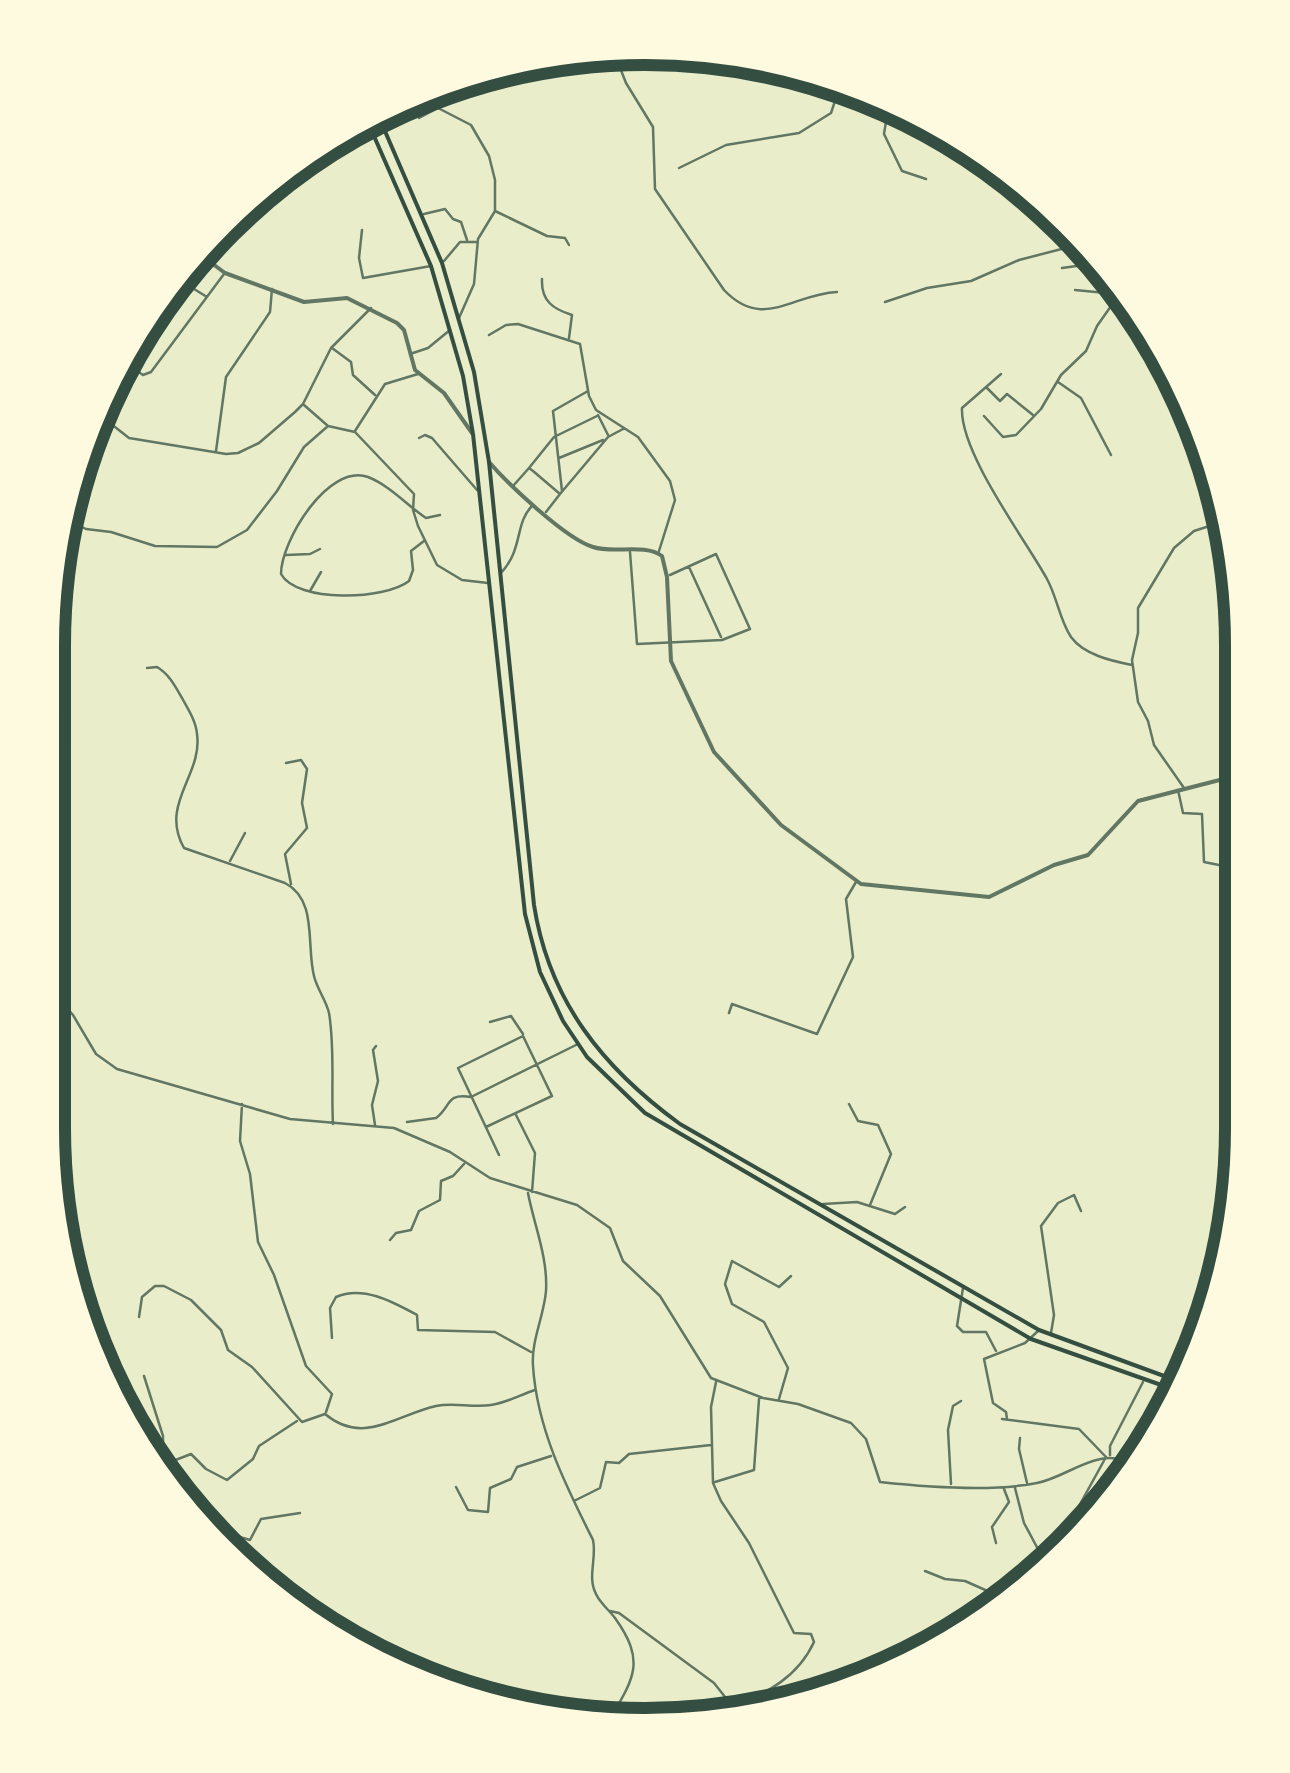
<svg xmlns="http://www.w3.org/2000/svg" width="1290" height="1773" font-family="'Nunito Sans',sans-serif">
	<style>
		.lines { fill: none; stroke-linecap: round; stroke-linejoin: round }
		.minor { stroke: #617663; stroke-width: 2.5 }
		.tertiary { stroke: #617663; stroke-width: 4 }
		.secondary { stroke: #344e41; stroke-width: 4 }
		.rim { fill: none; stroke: #344e41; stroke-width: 12 }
	</style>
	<rect width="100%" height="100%" fill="#e9edc9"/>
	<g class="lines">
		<path class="minor" d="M617 60 626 83 653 127 655 189 724 290C763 331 792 294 837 292
			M888 109 884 134 902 171 926 179
			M419 118 438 108 471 125 489 156 495 180V211L478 239 474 284 459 318
			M679 168 726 145 799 133 831 113 838 92
			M251 204C272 201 295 190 293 166
			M495 211 547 236 565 238 569 245
			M424 214 445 209 453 219 461 222 467 240
			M362 230 359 258 363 278 431 266
			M444 261 460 242H476
			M1062 268 1098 263
			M542 279C541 301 553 309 572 315L569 338
			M1075 290 1106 293 1115 298
			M885 302 927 288 971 281 1019 260 1077 245
			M146 317 157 324 186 284 207 297
			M489 335 506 325 518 324 580 344 589 396 596 410 638 437 670 481 675 500 659 551
			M332 348 351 362 353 375 375 395
			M410 354 428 348 450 330
			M127 362 156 325
			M126 363 143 375 151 372 224 274
			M1001 374 962 408C960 453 1025 539 1047 579 1057 597 1060 621 1071 637 1084 655 1112 661 1132 665
			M1058 382 1081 398 1111 455
			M987 388 1000 401 1007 394 1033 415
			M304 405 328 426 355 432 414 494 413 510 418 526 437 565 462 580 488 583
			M598 415 608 435
			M101 416 129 438 226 454 238 453 259 443 295 412 303 404 331 348 371 308
			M984 416 1003 437 1016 435 1041 409 1061 375 1086 351 1097 326 1123 289
			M355 431 385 384 418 374
			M419 438 425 435 432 438 477 490
			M216 451 226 377 270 312 272 289
			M559 458 603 440
			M529 468 554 437 597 416
			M513 486 529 468 533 471 560 494 546 512
			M562 491 553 411 588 391
			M560 494 608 437 623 429
			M64 518 86 529 111 532 155 546 217 547 247 530 277 491 304 447 328 426
			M424 541 411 551 413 570 409 581C385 600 297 603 281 574 281 541 328 463 368 477 389 485 408 506 426 518L440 515
			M630 552 637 644 722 640 750 629 716 554 670 575
			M286 555 310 554 320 549
			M689 567 721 637
			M501 573C524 548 514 523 533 505
			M310 591 321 572
			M147 668 157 667C169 674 175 686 182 698 188 709 196 721 197 734 203 775 159 804 184 848L285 883C318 900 306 945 314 976 317 989 326 1000 329 1013 335 1048 331 1088 333 1124
			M286 763 301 760 307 769 302 803 307 828 285 854 291 884
			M1184 788 1154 745 1148 721 1138 702 1132 660 1138 633V608L1174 548 1194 531 1225 521
			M1178 790 1183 813 1202 814 1204 862 1239 869
			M230 861 245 833
			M48 975 54 993 73 1015 96 1054 117 1069 290 1119 394 1128 450 1152 490 1178 577 1205 610 1228 623 1261 660 1296 711 1378 763 1398 798 1404 851 1423 866 1439 880 1482C926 1487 992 1492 1037 1483 1069 1477 1100 1444 1133 1465
			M729 1013 732 1004 817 1034 853 957 846 899 856 882
			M490 1022 511 1016 523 1034
			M242 1104 240 1141 250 1174 258 1242 274 1275 306 1366 332 1394 326 1412
			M849 1104 858 1121 878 1125 891 1154 870 1205
			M516 1115 535 1153 532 1192
			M407 1122 436 1118C452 1106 445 1093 471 1097L576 1045
			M375 1125 372 1105 378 1081 373 1050 376 1046
			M486 1127 552 1096 523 1036 458 1068 499 1155
			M528 1193C534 1225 548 1257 546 1291 544 1316 531 1341 533 1366 537 1429 566 1486 593 1540 597 1558 587 1577 596 1594 600 1603 609 1610 615 1618 645 1660 635 1677 611 1717
			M823 1204 857 1202 895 1214 905 1207
			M390 1240 396 1233 411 1230 419 1211 440 1200 441 1181 453 1176 464 1164
			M963 1288 957 1326 963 1332H986L996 1351
			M139 1317 142 1297 155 1286H164L191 1300 221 1330 228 1350 252 1367 302 1422 325 1414C363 1446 396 1415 436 1406 454 1402 472 1408 491 1405 506 1403 520 1395 535 1390
			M1051 1333 1054 1315 1041 1226 1058 1203 1074 1195 1081 1211
			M332 1338 330 1308 336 1297C363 1285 393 1302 417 1315L418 1330 495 1332 531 1352
			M144 1376 163 1436V1463
			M779 1399 788 1368 764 1322 732 1304 725 1284 732 1261 779 1287 791 1276
			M1002 1419 1079 1429 1106 1457 1045 1568
			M1007 1419 1006 1412 993 1403 984 1359 1025 1343 1038 1331
			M1020 1438 1019 1449 1027 1483
			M1110 1455V1446L1143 1382
			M155 1468 191 1454 206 1469 227 1480 253 1459 259 1446 297 1421
			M715 1482 754 1470 759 1399
			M951 1484 948 1430 953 1406 961 1401
			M456 1487 468 1510 488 1512 490 1488 511 1479 517 1467 551 1456
			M1015 1488 1024 1523 1039 1551 1042 1571
			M574 1501 600 1488 606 1462 619 1463 629 1454 711 1445
			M218 1540 233 1535 250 1540 261 1519 300 1513
			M996 1543 992 1527 1009 1502 1004 1489
			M925 1571 945 1579 965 1581 1010 1601
			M610 1611 619 1613 714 1683 733 1707C767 1693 798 1677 814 1642L811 1634 794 1633 749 1543 721 1501 713 1483 711 1407 716 1382"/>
		<path class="tertiary" d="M202 256 225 273 304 302 347 298 397 323 404 330 415 370 444 393 472 433
			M489 462C508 484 566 539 593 547 614 554 644 543 662 556L667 577 671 661 714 752 781 825 861 884 989 897 1054 865 1088 855 1138 801 1239 775"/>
		<path class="secondary" d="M381 122 442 263 474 372 489 462 534 905C549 1001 603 1068 680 1124L1039 1330 1183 1383
			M370 127 431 266 463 376 473 434 525 914 540 972 563 1021 587 1057 645 1113 1031 1339 1181 1392"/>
	</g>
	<path d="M0 0H1290V1773H0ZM645 65H645A580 580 0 0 1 1225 645V1128A580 580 0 0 1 645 1708H645A580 580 0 0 1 65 1128V645A580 580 0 0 1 645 65Z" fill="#fefae0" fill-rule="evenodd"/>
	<path class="rim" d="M645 65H645A580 580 0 0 1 1225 645V1128A580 580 0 0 1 645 1708H645A580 580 0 0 1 65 1128V645A580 580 0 0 1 645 65Z"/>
</svg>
